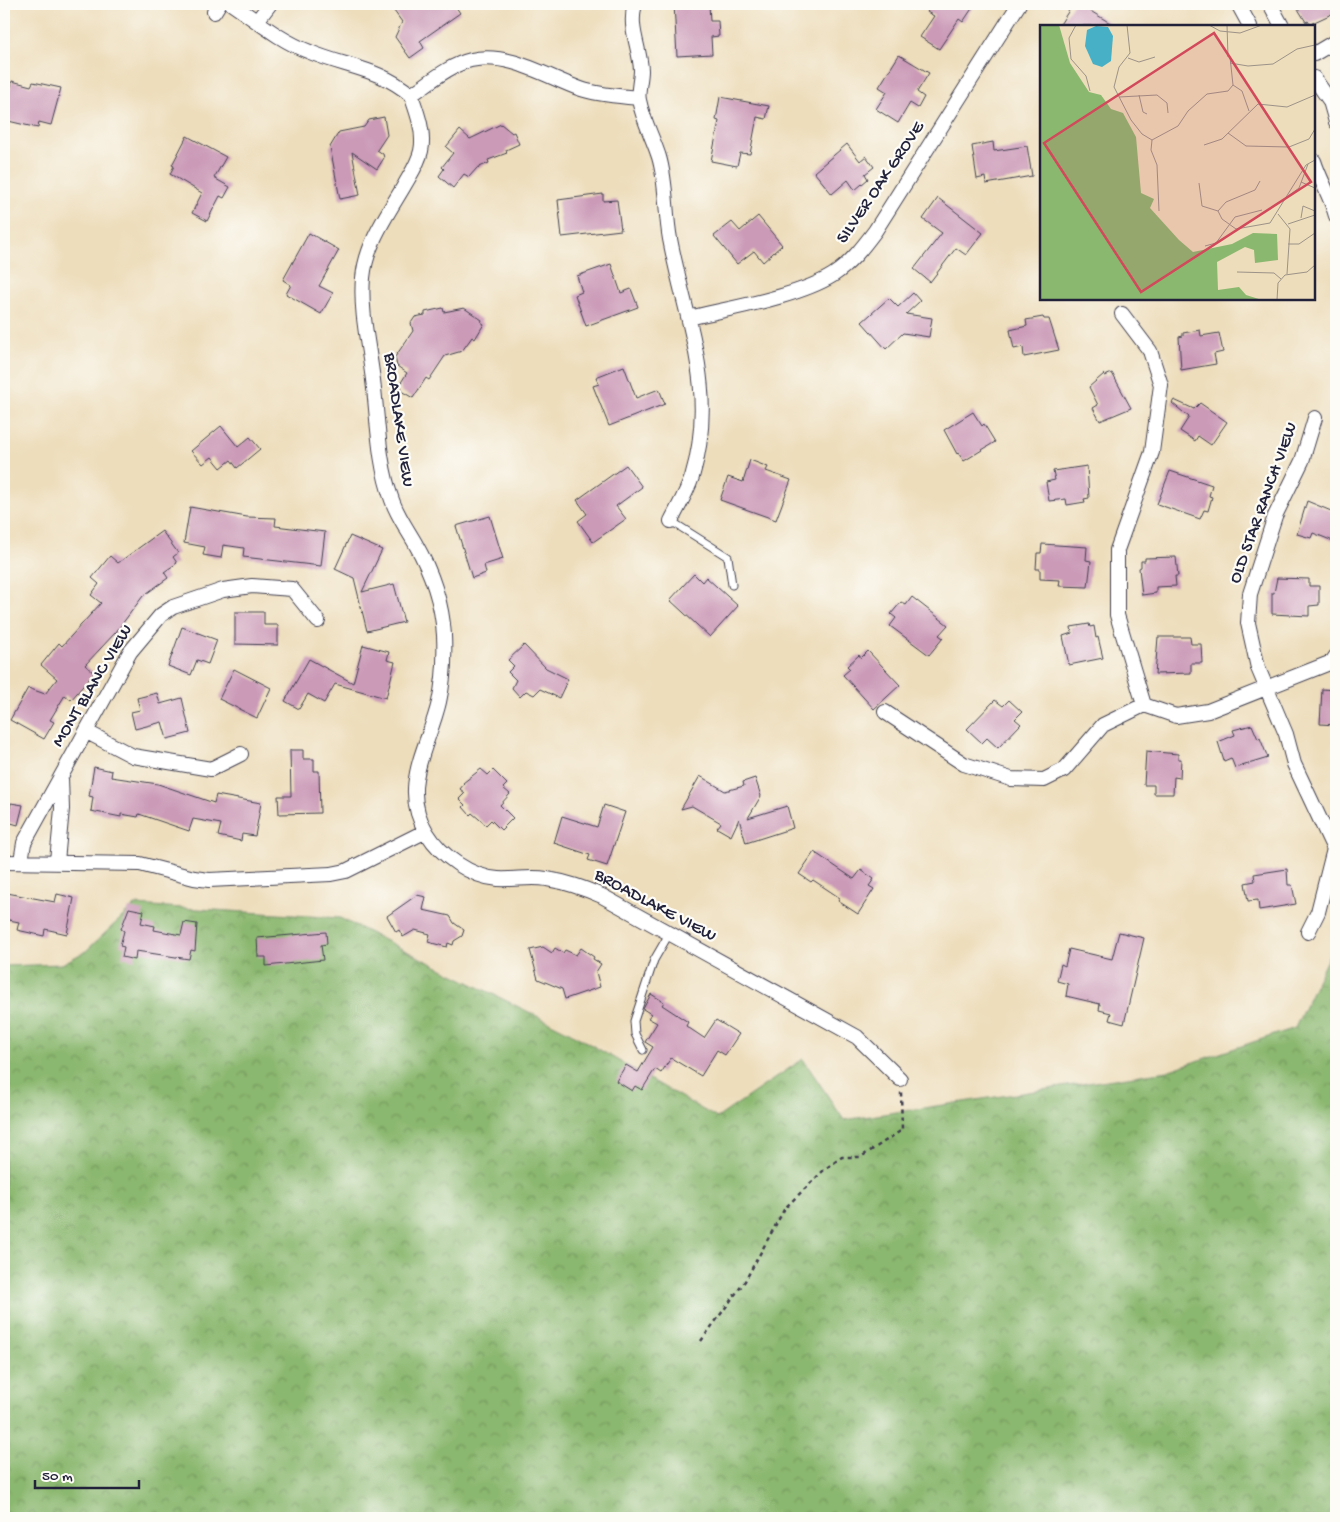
<svg xmlns="http://www.w3.org/2000/svg" width="1340" height="1522" font-family="'Gochi Hand',sans-serif">
	<style>
		.forest { fill: url(#forest-crowns); stroke: #566d55 }
		.building { fill: #cb9ab7 }
		.lines { fill: none; stroke-linecap: round; stroke-linejoin: round }
		.service-casing { stroke: #403e4e; stroke-width: 9 }
		.minor-casing { stroke: #403e4e; stroke-width: 16 }
		.path { stroke: #403e4e; stroke-width: 2.5; stroke-dasharray: 4 4; stroke-linecap: butt }
		.service { stroke: #fff; stroke-width: 7 }
		.minor { stroke: #fff; stroke-width: 14 }
		.labels { text-anchor: middle; dominant-baseline: central; stroke-width: 4.5; stroke-linejoin: round; paint-order: stroke }
		.street-label { font-size: 18px; fill: #22223b; stroke: #fdfcf7 }
		.inset-road { fill: none; stroke: #9c9288; stroke-width: 1 }
		.view { fill: #d1495b; fill-opacity: 0.15; stroke: #d1495b; stroke-width: 2.5 }
		.inset-edge { fill: none; stroke: #22223b; stroke-width: 2.5 }
	</style>
	<defs>
		<pattern id="forest-crowns" width="20" height="18" patternUnits="userSpaceOnUse" patternTransform="scale(1.25)"><rect width="20" height="18" fill="#8bb86f"/><path d="M2 6a3 3 0 1 1 6 0M12 15a3 3 0 1 1 6 0" fill="none" stroke="#71955c"/></pattern>
	</defs>
	<rect width="100%" height="100%" fill="#fdfcf7"/>
	<filter id="ink" filterUnits="userSpaceOnUse"><feTurbulence type="fractalNoise" baseFrequency=".02" numOctaves="2"/><feDisplacementMap in="SourceGraphic" scale="10" xChannelSelector="R" yChannelSelector="G"/><feConvolveMatrix kernelMatrix="1 2 1 2 8 2 1 2 1" color-interpolation-filters="sRGB"/></filter>
	<filter id="wash" filterUnits="userSpaceOnUse"><feTurbulence type="fractalNoise" baseFrequency=".0096" numOctaves="4" result="noise"/><feDisplacementMap in="SourceGraphic" scale="20" xChannelSelector="R" yChannelSelector="G"/><feGaussianBlur stdDeviation="1.12" result="paint"/><feColorMatrix in="noise" values="0 0 0 0 0 0 0 0 0 0 0 0 0 0 0 0 0 1.4 0 .05"/><feComposite in="paint" operator="in"/></filter>
	<g filter="url(#wash)">
		<rect width="100%" height="100%" fill="#edddbb"/>
		<path class="forest" d="M135 905 340 918 569 1032 717 1118 803 1059 844 1120 1167 1071 1295 1028 1336 940V1518H4V966L62 964 86 951Z"/>
		<g id="blocks">
			<path class="building" d="M398 4H454L460 13 420 41 424 48 410 58 395 37 402 22 394 11Z
				M674 4H709L710 21H718L719 36 711 37 712 54 677 56Z
				M933 4H975L963 22 959 19 939 49 920 37 934 16 927 12Z
				M1073 4H1079L1115 26H1059Z
				M1295 4H1336V12L1310 24 1308 21 1306 22Z
				M899 55 929 73 917 92 924 97 918 108 910 103 898 123 876 109 887 92 879 87Z
				M12 81 31 86 33 82 61 88 51 125 39 122 38 128 4 120V102L7 89 10 90Z
				M720 97 769 106 766 119 757 117 750 154 740 153 737 166 711 161 719 121 716 120Z
				M384 117 387 135 377 150 383 154 384 158 377 169 352 152 360 195 340 199 330 147 339 132 364 127 369 120Z
				M501 124 512 133 514 132 519 144 506 150 507 153 488 160 489 163 477 168 469 177 464 174 453 188 439 176 444 169 442 167 453 153 446 147 460 130 470 139Z
				M187 136 226 157 214 178 230 187 224 198 220 196 207 221 192 213 202 193 170 174 174 166 172 165Z
				M993 142 994 151 1027 146 1032 176 986 184 985 177 977 179 972 146Z
				M847 144 860 161 866 156 874 167 865 174 868 179 855 190 848 180 832 194 814 172Z
				M603 194V201L617 200 621 230 562 237 558 200Z
				M938 198 983 233 966 255 956 248 930 282 914 269 942 233 923 219Z
				M758 216 782 245 763 262 754 251 737 264 714 236 732 222 740 231Z
				M309 233 339 250 319 286 333 293 321 314 286 294 291 285 283 280Z
				M611 264 621 293 631 289 638 307 586 326 575 295 582 292 577 276Z
				M913 293 920 301 906 314 932 318 929 337 903 333 886 349 862 322 889 298 898 307Z
				M443 308 444 312 464 308 482 320 481 322 484 324 475 339 472 337 462 351 445 356 429 380 426 378 413 398 401 391 400 384 407 373 397 366 395 357 413 331 411 323 415 317 425 315V312Z
				M1043 317 1044 319H1049L1059 350 1024 357 1023 347 1014 349 1010 330 1027 326 1026 320Z
				M1200 330 1201 336 1219 333 1223 352 1214 354 1216 364 1181 370 1179 337 1183 336V333Z
				M624 366 636 398 659 389 665 404 609 426 593 386 599 384 596 377Z
				M1112 373 1131 408 1100 421 1093 408 1098 405 1089 387 1104 374 1105 376Z
				M1174 400 1194 409 1200 403 1227 422 1211 445 1198 436 1195 441 1180 431 1189 417 1172 403Z
				M973 412 982 426 984 424 995 442 964 461 958 453 957 454 944 430Z
				M221 426 238 447 250 437 260 449 237 468 231 460 221 468 212 457 203 464 191 451Z
				M750 460 768 467 766 471 791 480 776 520 720 500 728 477 743 482Z
				M626 465 642 487 616 506 626 519 593 542 578 521 587 514 577 500Z
				M1087 466 1089 498 1084 499 1085 502 1067 505 1066 499 1049 501 1046 482 1055 480 1053 471Z
				M1170 471 1212 485 1209 496 1212 497 1208 511 1204 510 1200 519 1157 504Z
				M1307 501 1336 513V532L1333 541 1313 533 1311 538 1297 534Z
				M190 507 247 517 276 518 275 526 325 532 321 566 243 557 244 548 223 545 221 558 203 555 205 547 184 543Z
				M490 516 503 559 484 565 486 573 472 578 456 526Z
				M162 531 178 553 173 557 177 563 164 572 168 578 143 596 116 632 85 665 94 673 71 700 65 695 50 720 54 722 44 739 10 720 28 688 45 694 57 679 41 665 59 643 62 646 101 603 91 595 99 584 92 578 110 556 118 563Z
				M350 536 382 550 362 592 394 584 404 622 367 631 354 578 335 569Z
				M1042 544 1087 547 1086 560 1091 561 1088 587 1059 586 1060 580 1040 579V569H1036L1037 553H1041Z
				M1176 557 1178 576H1175L1176 586 1156 587V593L1142 595 1139 568 1141 567V561H1145V558Z
				M694 574 702 582 706 577 738 606 710 637 670 600Z
				M1277 578 1309 579V586H1319V605L1309 606V616L1272 614V593H1274Z
				M912 597 948 625 939 635 943 638 929 655 890 626 896 618 891 614 901 602 906 605Z
				M235 612H264V625H278V645L235 644Z
				M1089 624 1090 627 1094 626 1096 638 1098 637 1103 658 1069 665 1063 636 1072 633 1071 627Z
				M182 627 217 640 208 664 197 660 191 675 168 666Z
				M1158 637H1190L1191 644H1201L1202 663H1191V673L1155 674Z
				M363 645 389 652 387 660 395 662 386 698 335 684 324 703 308 694 299 709 285 701 309 659 353 683Z
				M524 645 546 668 568 679 559 698 540 689 534 695 526 691 520 697 512 688 516 680 508 672 514 666 508 660Z
				M868 651 900 685 874 709 843 675 850 669 847 666 859 655 861 658Z
				M234 669 271 688 257 718 219 699Z
				M1322 689 1336 690V725L1320 724Z
				M157 693 160 704 182 698 190 733 167 739 162 722 135 729 131 712 140 710 137 698Z
				M995 700 1003 706 1009 700 1022 712 1015 719 1021 724 998 748 987 738 982 743 967 729Z
				M1252 725 1258 739 1260 738 1268 758 1235 768 1231 758 1224 761 1218 742 1235 735 1233 730Z
				M290 750H303V759H314V771H319L320 813 279 814 278 796H291Z
				M1146 751 1178 754V759H1181L1180 778 1174 777 1173 794H1154V785H1144Z
				M94 767 112 771 111 777 158 784 214 803 216 795 261 803 255 836 242 834 241 841 218 836 221 824 193 819 189 831 139 814 138 817 121 814V817L91 811 93 797 89 796Z
				M481 769 488 775 493 770 507 784 503 788 510 794 500 805 513 818 501 830 491 820 486 825 472 813 470 815 463 807 465 805 459 799 465 793 460 789 464 784 463 783Z
				M700 776 725 791 744 786 743 782 755 778 761 796 748 818 787 806 793 828 746 843 739 819 731 836 717 828 721 823 692 806 681 809Z
				M11 803 23 805 18 825 4 821V807L10 808Z
				M604 805 625 812 607 866 588 860 590 855 554 843 562 816 597 827Z
				M814 852 854 879 861 870 874 879 869 886 874 889 858 914 838 901 840 898 813 880 811 882 799 874Z
				M1287 869 1288 885H1292L1296 904 1259 910 1258 900 1248 901 1245 883 1255 881 1254 874Z
				M7 893 55 902 57 894 74 898 67 934 45 929 44 936 17 930 19 922 4 919Z
				M417 895 426 897 423 910 450 916 454 923 464 930 462 936 454 941 453 945 448 943 447 947 428 942 430 934 415 930 403 937 399 930 396 932 387 916Z
				M129 908 144 911 141 923 155 926 154 930 181 935 184 922 197 924 195 951 191 950 189 959 136 951 135 960 122 957 124 947 120 946 124 931 121 929Z
				M326 932 327 944 321 945 323 960 266 966V957H258L257 938Z
				M1119 932 1144 938 1124 1024 1109 1020 1111 1013 1099 1010 1100 1004 1066 996 1068 984 1057 981 1061 964 1065 966 1069 949 1112 959Z
				M543 947 552 953 555 948 563 953 565 950 576 955 581 948 594 957 593 959 601 964 596 972 600 987 565 999 562 989 538 979 530 950Z
				M651 994 664 1002 662 1005 688 1022 686 1026 704 1038 716 1020 739 1034 725 1055 717 1050 701 1076 671 1058 661 1073 655 1069 642 1090 635 1086 632 1091 616 1081 626 1065 638 1072 653 1047 645 1042 657 1023 648 1018 651 1014 643 1009Z"/>
		</g>
	</g>
	<g filter="url(#ink)">
		<use href="#blocks" fill-opacity="0" stroke="#403e4e" stroke-width="1"/>
		<g class="lines">
			<g class="service-casing">
				<path id="service" d="M671 521 728 557 732 585
					M643 1050 635 1034 634 1021 654 960 669 934"/>
			</g>
			<g class="minor-casing">
				<path id="minor" d="M232 4C257 21 281 41 310 52 345 67 380 68 411 95 429 83 449 65 471 60 508 51 547 77 581 89 599 95 619 96 638 98
					M635 4C628 28 640 47 641 70 641 80 637 92 639 100 643 120 653 138 659 157 667 184 665 212 670 239 686 323 718 390 692 477 687 492 678 507 671 521
					M1238 4 1250 26
					M1270 4 1282 26
					M214 12 219 4
					M257 21 270 4
					M1314 54 1336 41
					M1314 78 1330 101 1336 122
					M411 95C417 112 425 133 421 151 418 164 410 175 404 186 387 215 366 244 363 278 360 311 369 347 373 380 378 419 378 463 392 500 397 515 407 529 415 543 431 571 442 602 444 635 445 657 444 680 439 702 429 746 398 787 427 833 441 856 471 877 498 879 515 880 531 876 547 879 566 882 584 888 602 896L857 1037 900 1079
					M1314 161C1320 180 1331 197 1336 216
					M1122 314 1150 351 1161 385 1152 452 1117 550V615L1144 705 1176 716 1208 711 1332 662 1336 656
					M689 318C730 308 798 297 833 275 850 264 863 247 875 231L1019 4
					M885 712 964 764 1011 779 1044 780 1064 770 1103 725 1144 705
					M87 732 133 756 211 769 241 754
					M21 861 24 843 130 652 161 615 173 607 223 590 252 586 292 589 318 621
					M57 861 62 809 61 777
					M4 862 140 864 194 878 209 880 331 874 346 871 426 831
					M1308 932 1318 912 1334 849 1294 764 1286 734 1258 668 1248 623 1250 594 1275 516 1302 461 1315 418"/>
			</g>
			<path class="path" d="M701 1341 745 1281 785 1208 825 1169 842 1157H861L902 1130 901 1092"/>
			<use href="#service" class="service"/>
			<use href="#minor" class="minor"/>
		</g>
	</g>
	<g class="labels">
		<g class="street-label">
			<text transform="translate(881 183) rotate(-56)">SILVER OAK GROVE</text>
			<text transform="translate(398 420) rotate(82)">BROADLAKE VIEW</text>
			<text transform="translate(1264 503) rotate(-70)">OLD STAR RANCH VIEW</text>
			<text transform="translate(93 686) rotate(-59)">MONT BLANC VIEW</text>
			<text transform="translate(655 906) rotate(28)">BROADLAKE VIEW</text>
		</g>
	</g>
	<g transform="translate(1040 25)">
		<rect width="275" height="275" fill="#edddbb"/>
		<path d="M0 0H19L30 38 49 67 61 70 71 84 83 88 96 112 101 168 114 174 110 183 139 215 153 227 192 219 213 208 237 209 238 235 215 238 214 225 205 222 177 237 178 265 199 262 206 270 222 275H0Z" fill="#8bb86f"/>
		<path d="M56 1 68 2 73 11 71 36 62 42 53 39 45 21 47 5Z" fill="#47b0c6"/>
		<path class="inset-road" d="M36 0 29 13 31 34 46 51 50 66M87 0 90 28 79 42 74 62 91 95 102 109 112 115M169 0 180 6 200 8 222 0M187 0 188 32M190 32 193 60 202 66 209 86M88 33 99 37 115 32M190 38 208 41 233 39 257 24 275 20M99 70 103 87 107 89M79 72 117 70 127 78 128 88M188 108 206 121 249 122 269 114 275 104M164 120 182 114 218 79 247 82 275 70M220 156 215 165 186 177 178 186 182 194 196 204 230 198 266 140 275 135M261 157 275 163M159 158 162 181 178 186M248 171 259 163 268 139M119 186 117 140 111 125 112 115 138 101 148 86 167 69 188 66 193 60M238 189 250 204 247 249M261 193 263 181 275 186M248 199 275 190M248 219H259L275 208M165 221 176 218 195 192 222 185M197 247 234 248 241 254M237 275 238 258 245 250 267 247 275 240"/>
		<path class="view" d="M174 8 271 157 101 267 4 118Z"/>
		<rect width="275" height="275" class="inset-edge"/>
	</g>
	<rect width="1340" height="1522" fill="none" stroke="#fdfcf7" stroke-width="20"/>
	<path d="M35 1480v8h104v-8" fill="none" stroke="#22223b" stroke-width="2.5"/>
	<text x="42" y="1480" font-size="15" fill="#22223b" stroke="#fdfcf7" stroke-width="4" paint-order="stroke">50 m</text>
</svg>
